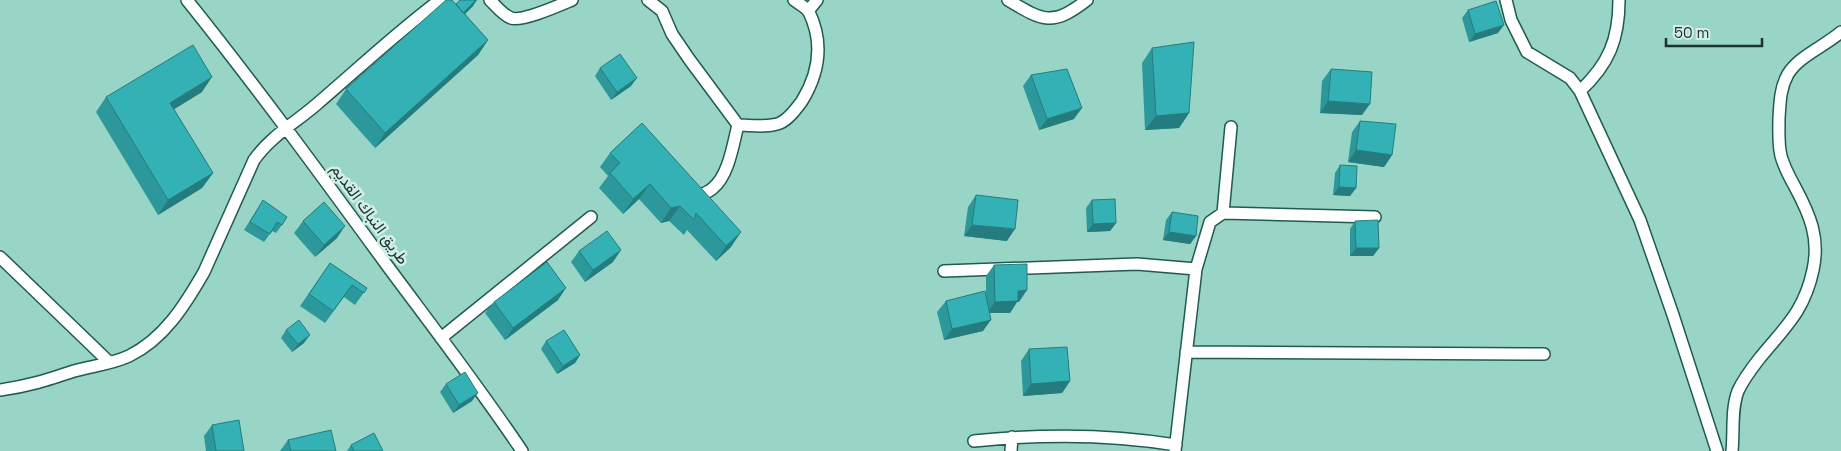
<svg xmlns="http://www.w3.org/2000/svg" width="1841" height="451" font-family="'Space Grotesk',Vazirmatn,sans-serif">
	<style>
		.lines { fill: none; stroke-linecap: round; stroke-linejoin: round }
		.street-casing { stroke: #1f5b4f; stroke-width: 14 }
		.street { stroke: #fff; stroke-width: 11 }
		.wall { fill: #2c989b }
		.shaded-wall { fill: #247c7e }
		.building { fill: #33b1b4; stroke: #247c7e }
		.labels { text-anchor: middle; dominant-baseline: central; stroke-width: 5; stroke-linejoin: round; paint-order: stroke }
		.street-label { font-size: 16px; fill: #1b332d; stroke: #d2efe7 }
	</style>
	<rect width="100%" height="100%" fill="#99d5c6"/>
	<g class="lines">
		<g class="street-casing">
			<path id="street" d="M187 0C256 86 321 175 386 264 432 326 479 387 522 451
				M490 0C496 6 503 15 511 18 522 22 560 5 572 0
				M648 0 662 11 672 34 689 59 738 125C733 144 729 175 713 188 709 192 703 194 698 196
				M1008 0C1043 21 1052 27 1087 0
				M1506 0 1511 20 1527 52 1570 78 1580 91 1640 220 1673 315 1717 451
				M808 11 817 0
				M1580 91C1609 64 1619 39 1619 0
				M738 125C750 125 768 128 780 123 789 119 796 109 802 101 819 73 824 43 809 12 806 7 799 4 794 0
				M1223 213 1231 127
				M0 257 109 362
				M944 271 1137 264 1196 269
				M441 338 591 217
				M1186 352 1544 354
				M0 390C29 386 47 380 74 371 92 366 112 364 129 356 164 339 185 305 204 272L254 160C271 136 295 123 317 104 358 69 397 32 440 0
				M974 441C1041 434 1110 434 1176 445
				M1011 451 1012 437
				M1175 451 1196 269 1210 222 1223 213 1375 217
				M1732 451C1734 432 1731 409 1738 391 1743 380 1752 368 1759 359 1785 327 1804 312 1813 270 1820 238 1810 215 1795 187 1790 178 1784 167 1781 156 1778 144 1779 131 1779 118 1780 103 1780 88 1788 74 1799 56 1825 46 1841 32"/>
		</g>
		<use href="#street" class="street"/>
	</g>
	<path class="wall" d="M456 4 473 6 465 14 488 40 478 55 375 148 336 104 346 89Z
		M1468 10 1498 33 1469 42 1462 18Z
		M1152 48 1189 113 1179 128 1145 130 1142 63Z
		M600 68 631 86 611 100 595 76Z
		M1331 69 1362 115 1320 113 1322 81Z
		M1031 75 1074 119 1039 130 1023 86Z
		M202 92 174 109 213 173 202 188 158 215 96 112 106 97Z
		M1360 121 1392 155 1384 167 1348 162 1352 132Z
		M642 123 731 247 716 261 687 230 684 235 669 221 661 223 639 199 623 214 599 188 608 176 600 167 610 153Z
		M1340 165 1356 188 1350 196 1333 195 1335 173Z
		M976 195 1007 241 964 236 968 207Z
		M263 200 282 225 276 233 272 231 264 242 244 230Z
		M1092 200 1116 223 1110 231 1087 232 1086 208Z
		M1172 212 1196 236 1190 244 1163 240 1166 220Z
		M303 221 337 238 315 257 294 233Z
		M1355 221 1379 248 1373 256H1350V229Z
		M579 251 613 262 585 282 571 262Z
		M330 263 367 288 355 305 344 297 325 323 300 306Z
		M994 265 1019 302H1017L1010 313H989L983 331 944 340 937 312 946 301 986 299V276Z
		M558 300 505 340 485 313 494 302Z
		M286 330 304 343 292 352 281 338Z
		M546 341 580 355 575 363 557 374 541 349Z
		M1029 349 1070 381 1062 393 1023 396 1021 361Z
		M446 384 472 401 453 413 440 392Z
		M212 425 244 451H206L204 436Z
		M288 440 336 451H280Z
		M351 445 383 451H347Z"/>
	<path class="shaded-wall" d="M476 0H477L473 6 458 21 463 13Z
		M1504 25 1498 33 1469 42 1475 34Z
		M488 40 478 55 375 148 385 133Z
		M212 77 202 92 160 118 170 103Z
		M637 78 631 86 611 100 617 92Z
		M1328 101 1370 104 1362 115 1320 113Z
		M1082 108 1074 119 1039 130 1047 119Z
		M1189 113 1179 128 1145 130 1156 116Z
		M1356 150 1392 155 1384 167 1348 162Z
		M213 173 202 188 158 215 168 200Z
		M650 184 639 199 623 214 633 199Z
		M1339 187 1356 188 1350 196 1333 195Z
		M680 206 669 221 661 223 671 208Z
		M1116 223 1110 231 1087 232 1093 224Z
		M972 225 1015 229 1007 241 964 236Z
		M345 226 337 238 315 257 324 245Z
		M741 232 731 247 716 261 726 246Z
		M1169 232 1196 236 1190 244 1163 240Z
		M1356 248H1379L1373 256H1350Z
		M621 250 613 262 585 282 593 270Z
		M566 288 558 300 505 340 513 328Z
		M1027 290 1019 302H1017L1010 313H987L995 302 1018 291Z
		M991 320 983 331 944 340 952 329Z
		M310 335 304 343 292 352 298 344Z
		M580 355 575 363 557 374 563 366Z
		M1070 381 1062 393 1023 396 1031 384Z
		M478 393 472 401 453 413 459 405Z"/>
	<path class="building" d="M446 0H452L488 40 385 133 346 89Z
		M460 0H476L463 13 456 4Z
		M1496 1 1504 25 1475 34 1468 10Z
		M1194 42 1189 113 1156 116 1152 48Z
		M193 45 212 77 170 103 213 173 168 200 106 97Z
		M620 54 637 78 617 92 600 68Z
		M1067 69 1082 108 1047 119 1031 75Z
		M1331 69 1372 72 1370 104 1328 101Z
		M1360 121 1396 124 1392 155 1356 150Z
		M642 123 741 232 726 246 696 213 694 220 680 206 671 208 650 184 633 199 610 173 620 163 610 153Z
		M1340 165 1357 166 1356 188 1339 187Z
		M976 195 1018 200 1015 229 972 225Z
		M1115 199 1116 223 1093 224 1092 200Z
		M263 200 287 217 282 225 277 222 270 234 250 222Z
		M324 202 345 226 324 245 303 221Z
		M1172 212 1198 216 1196 236 1169 232Z
		M1378 220 1379 248H1356L1355 221Z
		M607 231 621 250 593 270 579 251Z
		M547 262 566 288 513 328 494 302Z
		M330 263 367 288 364 293 352 285 333 311 309 294Z
		M1027 264V290L1018 291V301L995 302 994 265Z
		M985 291 991 320 952 329 946 301Z
		M299 320 310 335 298 344 286 330Z
		M564 330 580 355 563 366 546 341Z
		M1067 347 1070 381 1031 384 1029 349Z
		M465 372 478 393 459 405 446 384Z
		M239 420 244 451H216L212 425Z
		M331 430 336 451H291L288 440Z
		M374 433 383 451H354L351 445Z"/>
	<g class="labels">
		<g class="street-label">
			<text transform="translate(370 214) rotate(54)">طريق النباك القديم</text>
		</g>
	</g>
	<path d="M1666 38v8h96v-8" fill="none" stroke="#1b332d" stroke-width="2.5"/>
	<text x="1674" y="38" font-size="15" fill="#1b332d" stroke="#d2efe7" stroke-width="4" paint-order="stroke">50 m</text>
</svg>
